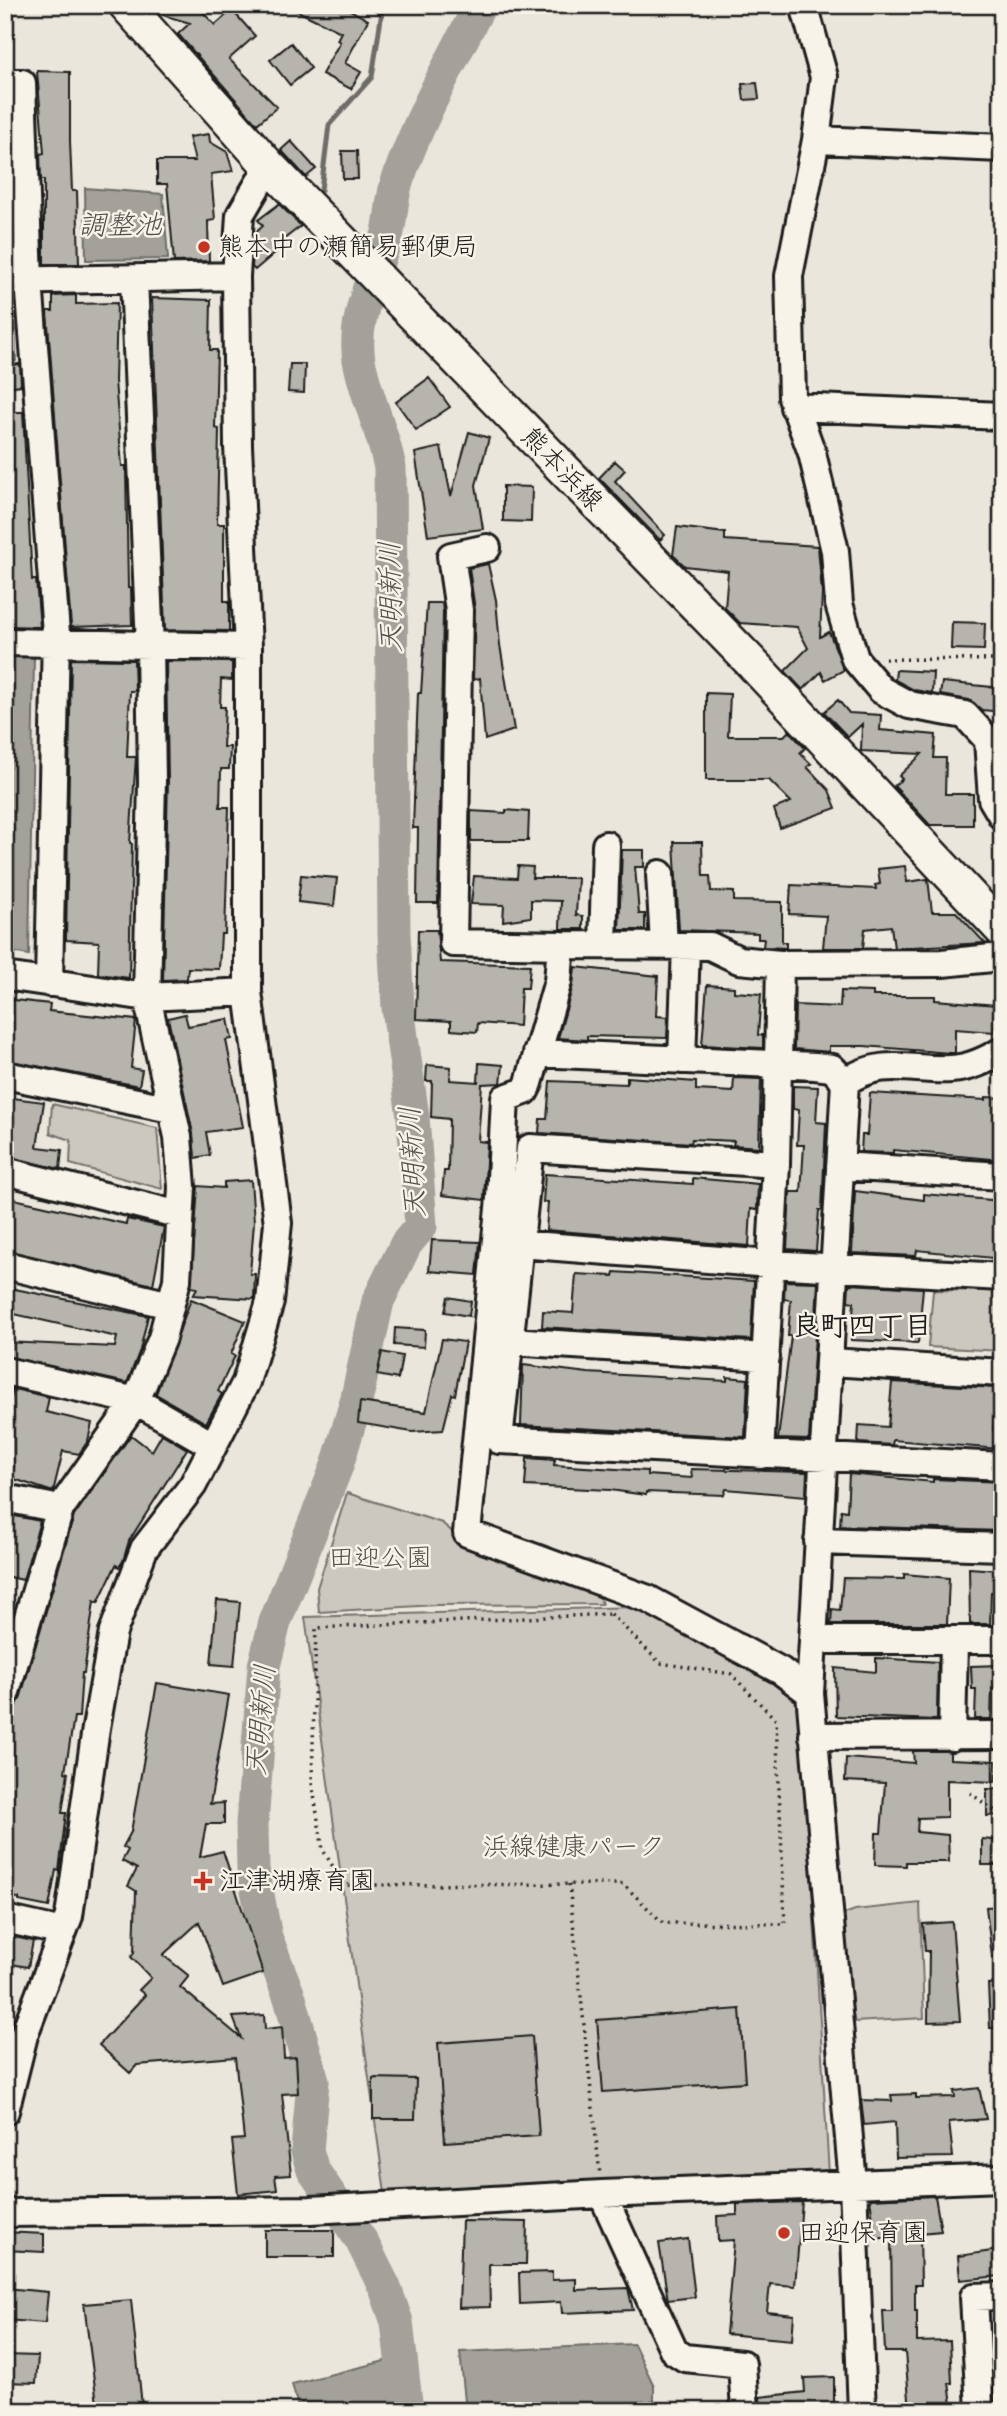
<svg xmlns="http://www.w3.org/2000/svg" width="1007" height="2416" font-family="'Architects Daughter','Klee One',sans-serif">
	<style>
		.green { fill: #ccc8c0; stroke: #74726e; stroke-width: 2 }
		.water { fill: #a3a19a; stroke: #6d6c68; stroke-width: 2 }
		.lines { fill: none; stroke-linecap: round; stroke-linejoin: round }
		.stream { stroke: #6d6c68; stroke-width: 5 }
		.river { stroke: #a3a19a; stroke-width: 33 }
		.building { fill: #b6b4ac; stroke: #1c1c1c; stroke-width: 2 }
		.minor-casing { stroke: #1c1c1c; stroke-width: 32 }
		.major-casing { stroke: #1c1c1c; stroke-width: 38 }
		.path { stroke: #1c1c1c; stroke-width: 3.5; stroke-dasharray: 2 5; stroke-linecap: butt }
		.minor { stroke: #f7f3e8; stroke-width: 26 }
		.major { stroke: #f7f3e8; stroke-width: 33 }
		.poi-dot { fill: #c8321e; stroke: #f7f3e8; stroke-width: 2.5 }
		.labels { text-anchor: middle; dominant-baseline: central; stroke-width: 5; stroke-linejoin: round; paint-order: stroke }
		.poi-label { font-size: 26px; fill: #1c1c1c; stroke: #f7f3e8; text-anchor: start }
		.street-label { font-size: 26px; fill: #1c1c1c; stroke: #f7f3e8 }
		.park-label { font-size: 26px; fill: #51504d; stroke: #f7f3e8 }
		.water-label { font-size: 28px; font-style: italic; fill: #52514e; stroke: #f7f3e8 }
		.neighbourhood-label { font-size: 28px; font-weight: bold; fill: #1c1c1c; stroke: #f7f3e8 }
	</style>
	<rect width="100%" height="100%" fill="#eae6dc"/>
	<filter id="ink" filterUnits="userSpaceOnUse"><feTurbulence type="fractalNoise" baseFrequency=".0143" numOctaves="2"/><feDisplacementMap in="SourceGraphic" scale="14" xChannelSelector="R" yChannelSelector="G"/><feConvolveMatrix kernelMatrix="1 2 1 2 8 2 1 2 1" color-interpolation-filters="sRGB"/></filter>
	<g filter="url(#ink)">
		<path class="green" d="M14 297 16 361H5V298Z
			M52 1104 157 1128 162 1189 70 1164 71 1140 50 1133Z
			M933 1290 1002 1291V1351L928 1347Z
			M347 1493 442 1523 476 1552 599 1596 602 1604 436 1605 319 1612 317 1588Z
			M634 1607 728 1654 801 1698 829 2175 385 2193 305 1617Z
			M920 1903 924 2018 854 2022 834 1918 855 1910Z"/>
		<path class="water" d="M85 188 163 194 168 259 86 260Z
			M5 655 34 657 29 955 5 951Z
			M634 2344 654 2386V2411H466L460 2352Z
			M393 2359 397 2408 299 2411 292 2384Z"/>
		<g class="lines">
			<path class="stream" d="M321 190 329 125 372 77 383 5"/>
			<path class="river" d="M407 2411 397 2322 385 2288 361 2240 313 2170 307 2151 313 2081 290 1998 266 1937 253 1869 252 1824 264 1666 275 1622 337 1466 356 1402 378 1301 406 1244 421 1226 413 1117 398 1008 394 934 390 468C383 431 366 397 359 360 352 319 375 275 387 236 392 218 391 197 398 179 419 118 451 62 480 5"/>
		</g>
		<path class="building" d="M152 5H187L200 9 215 25 232 10 255 36 229 59 277 107 257 124 178 34 190 23 159 14Z
			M285 5H341L368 20 345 63 361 72 351 89 322 74 340 42 337 40 341 32Z
			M291 43 311 68 290 85 270 60Z
			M37 71 70 72V141L72 191H77L79 264H44V180H41L40 154 44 153Z
			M757 83 759 99 744 100 742 84Z
			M209 134 210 142 227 152 233 171 211 174 215 220 208 221 209 261 174 262 167 184H157V161H195L189 137Z
			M291 141 316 169 306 177 281 150Z
			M342 151H357L358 179H343Z
			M279 204 301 226 274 247 277 251 255 270 252 267 253 253 259 248 254 242 255 233 263 226 258 220Z
			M76 295V304L117 303 115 381 122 466H126L128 588H131L132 625 71 627 47 311H53V296Z
			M152 298 211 300 210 350H217L215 428 219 429 217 524H224V601H229V631L165 630Z
			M20 364 21 385 5 387V366Z
			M290 364H305L304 393 288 392Z
			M429 378 450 407 416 430 396 402Z
			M5 412H23L32 580H36L40 627 10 626 5 563Z
			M469 432 489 438 476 485 483 529 428 536 415 453 441 447 451 496Z
			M615 461 625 470 615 481 665 535 660 540 599 478Z
			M503 486 532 487 531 522 503 521Z
			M677 527 725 533V540L818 546 822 593 820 637 829 632 844 670 825 680 821 672 803 690 785 671 808 648 797 627 740 623 725 608 728 571 685 566 673 555Z
			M488 564 496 600 500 645 514 730 485 740 480 678 473 680 475 610 469 568Z
			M427 603H442L443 611 438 903H417L418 828H413L418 693H421Z
			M952 622 985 623 984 650 951 649Z
			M71 659 134 660 135 691H130L127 757H136L130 843 132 844 129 978 98 974 99 942 66 940Z
			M166 661 232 662V680L221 679 220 707H225L223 747H230L229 769H221L220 807H229L225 934H221L219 969 188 968 187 979 163 980 168 781Z
			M896 670 933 672 932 693 914 690 895 680Z
			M942 682 1002 688V712L982 710 969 700 940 695Z
			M706 693 730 694 728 736H784L789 731 805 748 800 753 811 764 807 767 829 790 836 808 780 828 774 809 791 802 769 780H706Z
			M838 700 849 713 881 715 880 730 936 735 934 758H946L945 794H973V825H930L894 786 902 779 899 776 922 754 861 751 862 724 848 737 824 712Z
			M506 810 529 812 528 841H471V811L506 813Z
			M674 842H702L703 876H710L711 891 734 892V901L782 902V942H786V948L763 947 764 939H758V933L679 930Z
			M622 850H644V867H635L639 914H645V930H619Z
			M518 866 533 867 532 878H578L576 915 583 916V929H560L561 901 531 900V917L503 921 504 905 471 904 474 876 517 878Z
			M905 866 907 882 928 879 932 912H956L985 943 894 948 891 926 865 929 863 948H823L826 916 789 914 791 885 876 889 875 885 880 884 878 869Z
			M301 875 337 878 334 906 298 902Z
			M418 930H437L440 962 530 965 528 988H521L519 1026 478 1023 477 1032 451 1030V1021L416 1019Z
			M575 967 658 976 656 1016 668 1017 667 1038 587 1036V1040L558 1038 573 985Z
			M707 985 734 987V992L761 994 758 1035H763V1048L702 1045Z
			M841 991 873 992V996H935V1000L997 1005 994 1032 955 1029V1053H950L864 1046H829V1052L794 1049 795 1005 840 1007Z
			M5 999 50 1004 49 1011 136 1020 131 1068 142 1070 139 1086 5 1060Z
			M185 1014 188 1026 228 1019 232 1039 226 1040 243 1127 206 1132 210 1155 195 1158 193 1134 168 1018Z
			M479 1063 503 1065 501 1083 482 1084 478 1141 487 1142 484 1200 442 1195 444 1171H448L449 1119 431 1117 432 1081H426L427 1065 451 1067 450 1080 478 1082Z
			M627 1077 696 1082V1090L733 1092 734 1078 761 1079 759 1147 733 1145 734 1141 692 1139 691 1143 539 1133 540 1119H547L550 1081 627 1084Z
			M793 1086 818 1087 816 1122 826 1123 822 1210H819L816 1251 787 1249 790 1192H801L804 1145H797L799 1110 793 1109Z
			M870 1093 986 1100V1097L1002 1098V1160L893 1150V1153L861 1152 862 1135H867Z
			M5 1097 44 1102 37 1147 62 1150 60 1169 5 1156Z
			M545 1174 693 1184V1178L758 1184 757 1210 751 1209 749 1246 546 1230 548 1202H543Z
			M251 1180 254 1222 250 1274H255L254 1299 193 1295 197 1288 191 1287 198 1186 224 1188V1182Z
			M855 1191 924 1200V1194L1002 1201V1259L917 1250 916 1256 852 1253Z
			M5 1197 126 1224 127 1219 164 1227 153 1285 5 1250Z
			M432 1240 480 1242 477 1275 429 1271Z
			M614 1272 754 1281 751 1340 542 1327 543 1311 573 1313 576 1274 613 1276Z
			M785 1281 818 1282 809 1440 778 1439 791 1336H788L791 1300 784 1299Z
			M849 1284 923 1288 918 1343 851 1340 854 1302 848 1301Z
			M5 1287 148 1316 140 1350 127 1383 5 1356V1342L115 1347 117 1337 5 1312Z
			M448 1297 471 1301 469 1316 445 1312Z
			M191 1299 245 1321 231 1354 235 1356 218 1391 222 1394 206 1423 156 1394Z
			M395 1328 425 1330 424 1347 394 1345Z
			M442 1339 465 1342 455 1395 452 1394 443 1430 412 1432 358 1423 360 1402 426 1412Z
			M382 1352 402 1356 398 1379 377 1375Z
			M523 1365 588 1373 727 1381V1377L748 1379 745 1437 521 1425Z
			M892 1382 997 1388 993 1430H1000L999 1449 893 1440 892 1445 858 1443 859 1425 888 1427Z
			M5 1387 49 1397 46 1412 92 1423 88 1441 79 1454 63 1451 53 1492 11 1478 14 1466 5 1464V1419L13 1390Z
			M162 1434 187 1449 129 1541 123 1561 119 1567 116 1565 98 1603 94 1601 84 1673H82L79 1717H74L65 1772 68 1773 62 1813H66L59 1871 56 1870 49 1907 19 1901V1898L5 1896V1763L10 1710 14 1709 20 1699 74 1516 131 1435 152 1451Z
			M527 1458 555 1460 554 1465 647 1471V1475L692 1478 691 1469 807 1472 806 1496 726 1489 724 1495 646 1492V1495L610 1490 525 1486Z
			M849 1474 933 1482V1479L1002 1482V1531L840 1526 841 1510 847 1511Z
			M5 1514 40 1521 23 1580 5 1576Z
			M969 1568 997 1570 995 1592H991L990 1624H970Z
			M904 1574 949 1578 947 1624H831L832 1609 840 1610 843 1578 904 1579Z
			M217 1600 240 1602 234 1666 211 1664Z
			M876 1658 938 1662 937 1720 836 1716 835 1668 876 1672Z
			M1000 1665V1688H992L991 1719H975L976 1689H972L971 1666Z
			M157 1683 229 1695 210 1804 224 1803V1824H206L200 1857 223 1851 263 1973 223 1987 199 1922 163 1955 189 1976 180 1987 241 2038 233 2017 264 2015 265 2029 282 2027 284 2058 296 2057 298 2093 282 2094 291 2175 275 2176 277 2190 238 2194 232 2140 244 2139 235 2057 137 2065 130 2073 99 2045 145 1995 139 1990 151 1978 131 1957 134 1953 136 1891 128 1886 137 1869 122 1861 128 1850 123 1847 131 1832Z
			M913 1751H946L950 1752V1759L996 1761 995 1782 947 1780V1817L918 1818 917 1832 948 1835 949 1862H906V1866L875 1865 876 1833H881L885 1783 845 1781 846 1758 914 1763Z
			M987 1789H1002V1815L987 1816Z
			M982 1839 1002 1841V1865H982Z
			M1002 1906V1956L992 1957 986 1907Z
			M952 1922 960 2021 928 2022 929 1951H925L923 1924Z
			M5 1935 33 1941 28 1967 5 1963Z
			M1002 1983V2028H990L988 1984Z
			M740 2009 745 2082 603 2092 597 2020Z
			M532 2036 539 2136 445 2142 438 2043Z
			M373 2078 416 2079 415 2119H373Z
			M979 2088 986 2119 949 2122 953 2157 896 2158 895 2122 864 2125 861 2100 892 2101 891 2095 916 2094V2098L955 2097 954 2091Z
			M935 2196 941 2231 920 2233 921 2285H915V2311H917V2342L950 2341 952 2383H949L953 2411H910L905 2352H885L883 2311H892L891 2237 876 2239 870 2199Z
			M802 2202 795 2286 770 2284 767 2312 794 2315 792 2340 726 2334 734 2240 718 2241 717 2216 737 2215V2204Z
			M462 2221 527 2222 526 2264H489L490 2307 459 2308Z
			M265 2230H334V2257H265Z
			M5 2232 44 2234V2252L5 2250Z
			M688 2239 695 2297 668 2300 659 2243Z
			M999 2250 1000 2276 960 2280 958 2256Z
			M552 2272V2280L576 2279V2290L628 2288 633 2310 562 2313 561 2302 520 2304 519 2273Z
			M5 2288 48 2292 45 2323 5 2320Z
			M131 2300 142 2406 98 2411 84 2304Z
			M5 2355 38 2356 36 2383 5 2382Z
			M834 2377V2411H761L760 2397 805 2392 804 2378Z"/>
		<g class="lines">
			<g class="minor-casing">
				<path id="minor" d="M804 5 824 77 816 140 789 276 792 398 812 453 835 551 839 604 855 659 881 690 909 705 965 715 988 740 992 799 1002 816
					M5 83H22L29 281 56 633 49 983
					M816 140 1002 148
					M5 281 236 276
					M794 407 1002 416
					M487 548 451 556 459 610 453 943 561 945
					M5 642 248 647
					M660 874 664 945
					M603 945 606 845
					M5 976 147 997 248 992
					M537 1053 815 1066 832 1068 845 1082
					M682 1060 686 946
					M5 1075 171 1109
					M776 1164 530 1148 499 1440 1002 1466
					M840 1166 1002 1176
					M5 1171 180 1215
					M520 1244 770 1264 1002 1277
					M5 1265 170 1305
					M509 1341 766 1357
					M831 1362 1002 1373
					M5 1371 136 1401 212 1445
					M760 1455 776 1164 780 964
					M5 1498 60 1509 136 1401 162 1338 177 1280 182 1187 178 1137 147 997 152 781 150 646 134 279
					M818 1541 1002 1547
					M813 1640H1002
					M810 1693 845 1082C883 1057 909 1071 951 1069 970 1068 986 1060 1002 1051
					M5 1695 60 1509
					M813 1736 1002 1735
					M952 1737 954 1641
					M5 1919 63 1932
					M5 2111 24 2035 69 1916 96 1728 113 1632 144 1549 193 1485 246 1382 270 1302 278 1223 248 992V647L238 446 236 276 240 215 269 166
					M602 2194 674 2351 685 2358 742 2364 745 2411
					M5 2213 311 2210 602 2194 1002 2178
					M862 2411 853 2184 810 1693 781 1671 648 1599 467 1533 500 1198 505 1098 525 1091 529 1083 558 981 561 945 710 946 739 960 780 964 942 963 1002 957
					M980 2411 974 2297 1002 2296"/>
			</g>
			<g class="major-casing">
				<path id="major" d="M126 5 269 166 749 660 1002 930"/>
			</g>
			<path class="path" d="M885 659 1002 660
				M611 1614 660 1663 731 1674 776 1720 785 1924 663 1923 623 1884 344 1885 323 1850 312 1783 316 1628Z
				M970 1793 1002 1816
				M569 1884 600 2175"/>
			<use href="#minor" class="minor"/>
			<use href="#major" class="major"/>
		</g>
	</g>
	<g class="poi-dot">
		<circle cx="204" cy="247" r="7"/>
		<path d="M199.5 1870.5h7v7h7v7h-7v7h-7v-7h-7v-7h7z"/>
		<circle cx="784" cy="2233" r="7"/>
	</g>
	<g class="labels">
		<g class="poi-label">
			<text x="218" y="247">熊本中の瀬簡易郵便局</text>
			<text x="219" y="1881">江津湖療育園</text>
			<text x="798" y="2233">田迎保育園</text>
		</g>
		<g class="street-label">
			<text transform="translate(562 469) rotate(46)">熊本浜線</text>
		</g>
		<g class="park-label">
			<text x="380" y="1558">田迎公園</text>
			<text x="574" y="1847">浜線健康パーク</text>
		</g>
		<g class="water-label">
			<text x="120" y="225">調整池</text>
			<text transform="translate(391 597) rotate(-91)">天明新川</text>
			<text transform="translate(413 1162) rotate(-93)">天明新川</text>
			<text transform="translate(261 1720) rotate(-85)">天明新川</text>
		</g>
		<g class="neighbourhood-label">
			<text x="862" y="1326">良町四丁目</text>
		</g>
	</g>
	<rect width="1007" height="2416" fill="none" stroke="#f7f3e8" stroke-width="28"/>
	<rect x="14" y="14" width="979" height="2388" fill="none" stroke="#1c1c1c" stroke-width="2.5" filter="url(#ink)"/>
</svg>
